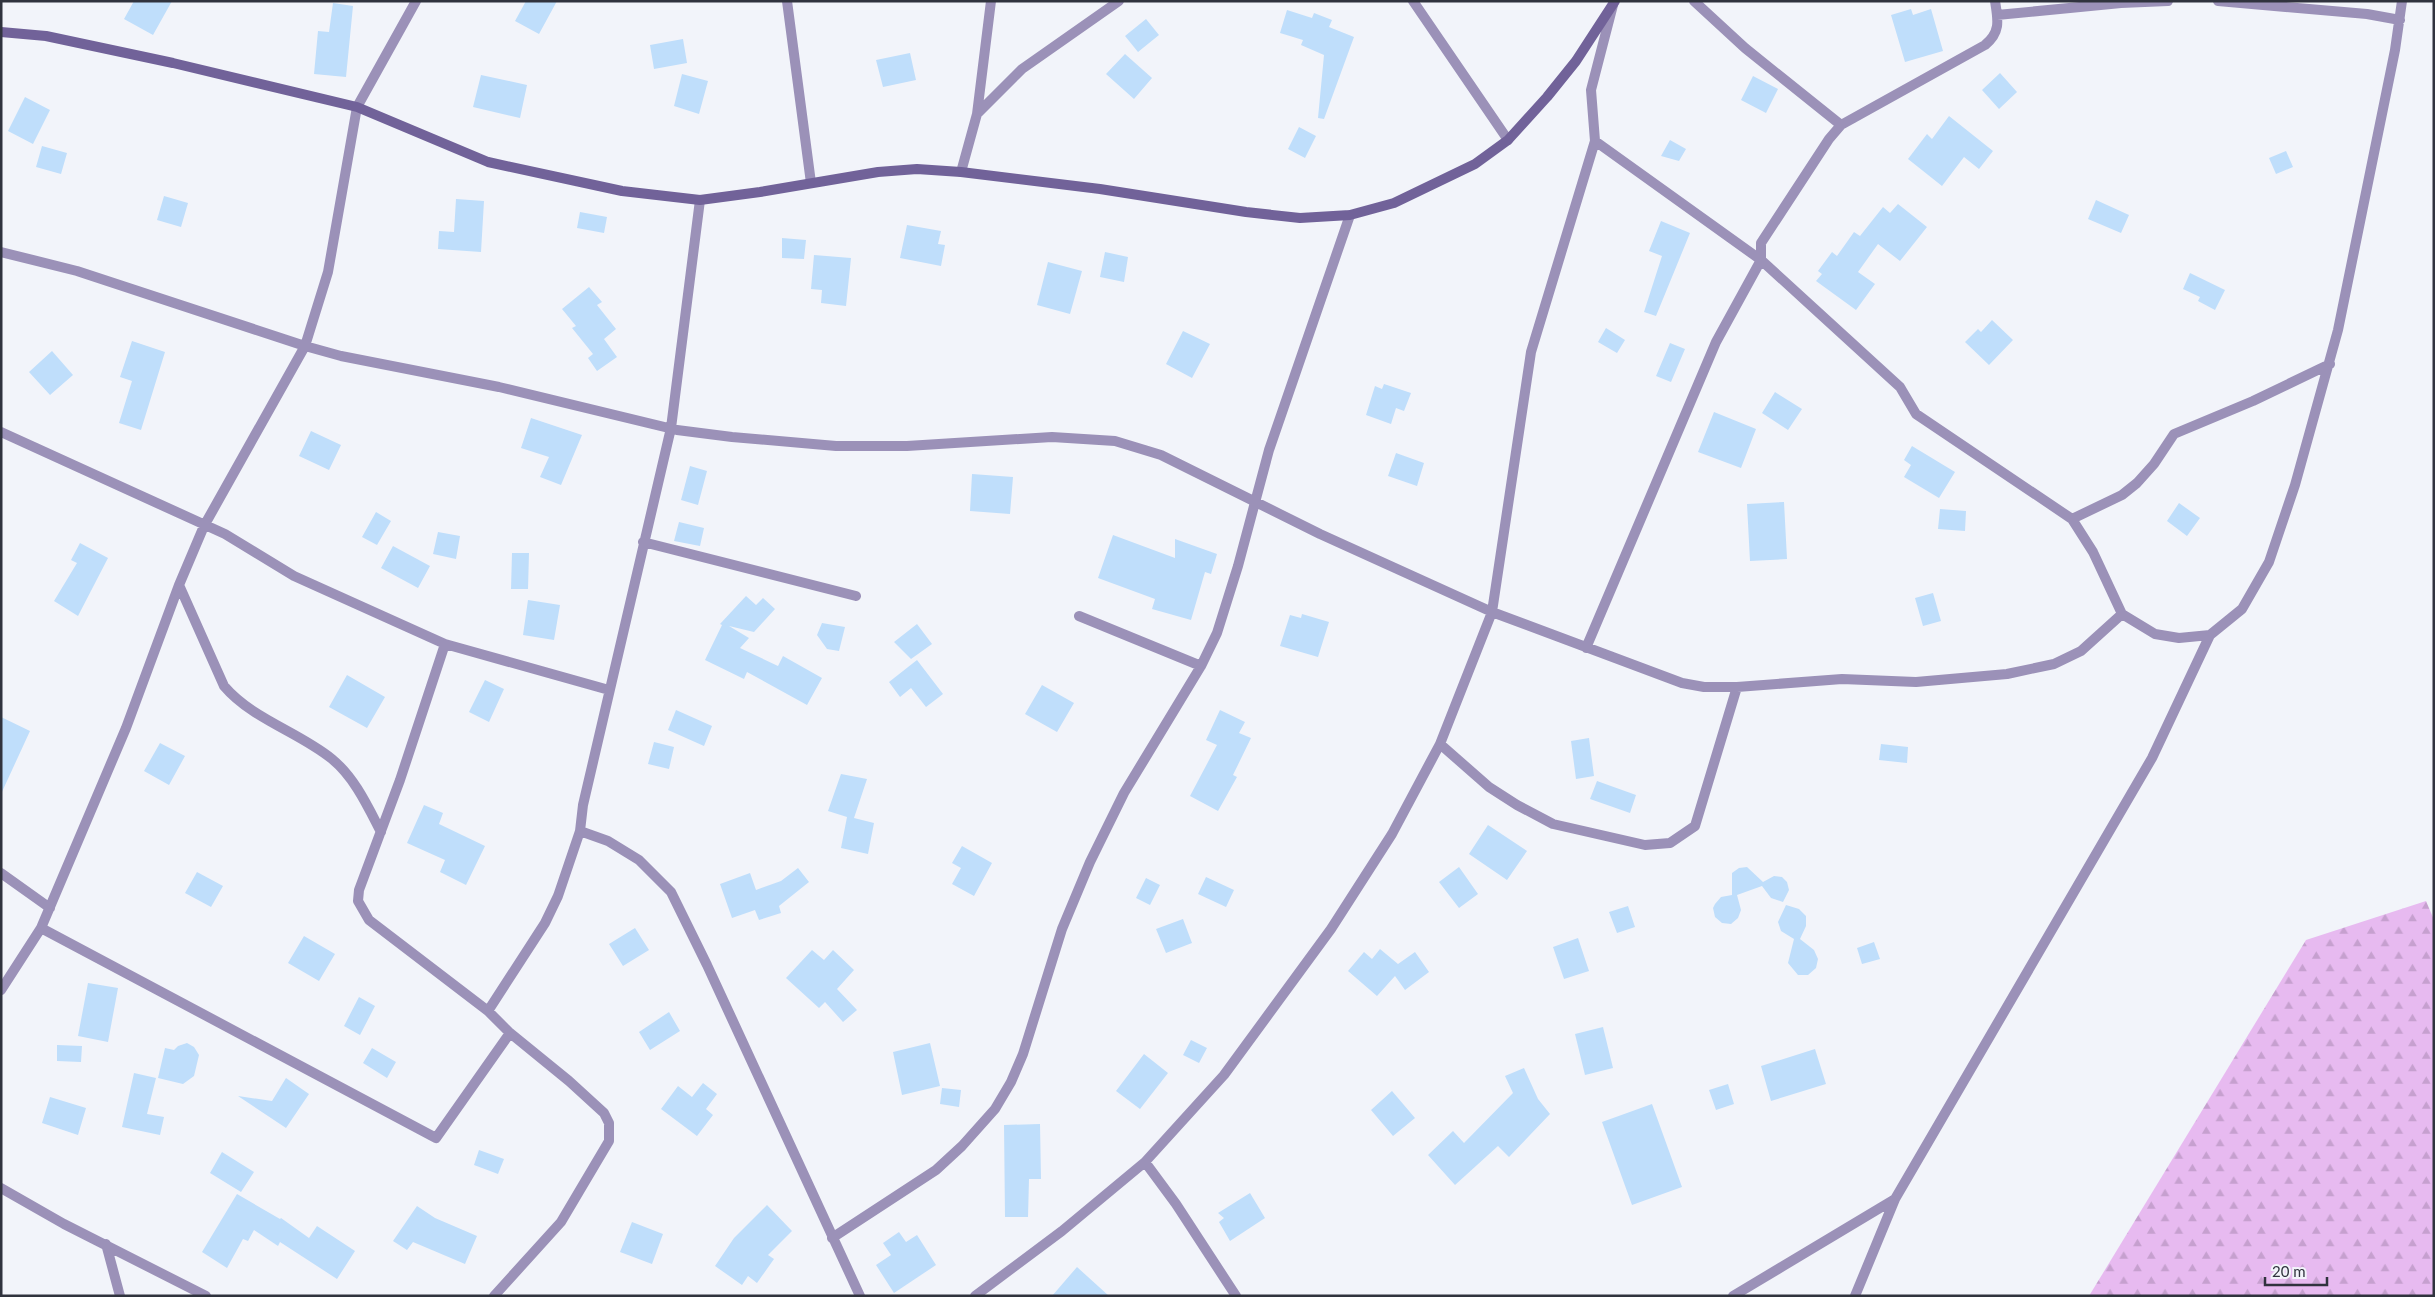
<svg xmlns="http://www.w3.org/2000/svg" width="2435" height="1297" font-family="Lato,sans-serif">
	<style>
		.forest { fill: url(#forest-firs) }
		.building { fill: #bfdefb }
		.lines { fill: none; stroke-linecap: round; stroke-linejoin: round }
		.street { stroke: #9b91b8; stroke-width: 10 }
		.secondary { stroke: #716299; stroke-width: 10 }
	</style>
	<defs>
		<pattern id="forest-firs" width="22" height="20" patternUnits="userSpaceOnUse" patternTransform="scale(1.25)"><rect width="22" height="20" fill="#e7baf0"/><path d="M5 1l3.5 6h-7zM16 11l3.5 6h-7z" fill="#c6a0cf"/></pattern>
	</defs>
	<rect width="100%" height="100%" fill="#f2f4fa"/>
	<path class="forest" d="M2426 901 2434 920V1296H2089L2306 940Z"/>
	<path class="building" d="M134 1H172L153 35 124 19Z
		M526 1H557L539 34 515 21Z
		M333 3 353 6 346 77 314 74 318 31 329 32Z
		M1911 9 1913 15 1931 9 1943 51 1905 62 1891 15Z
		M1287 10 1312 18 1314 13 1332 20 1329 27 1354 37 1324 119 1318 118 1324 55 1301 45 1303 40 1280 33Z
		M1146 19 1159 35 1138 52 1125 36Z
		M683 39 687 63 654 69 650 45Z
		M910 53 916 80 883 87 876 60Z
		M1125 54 1152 78 1134 99 1106 74Z
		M2000 73 2017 92 1999 109 1982 90Z
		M682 74 708 81 699 114 674 106Z
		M481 75 527 85 520 118 473 107Z
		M1753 76 1778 89 1766 113 1741 100Z
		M25 97 50 110 33 144 8 131Z
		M1949 116 1993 151 1979 169 1964 157 1942 186 1908 159 1927 134 1932 139Z
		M1299 127 1316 136 1305 158 1288 149Z
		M1670 140 1686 149 1679 161 1661 156Z
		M42 146 67 153 61 174 36 167Z
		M2286 151 2293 167 2276 174 2269 158Z
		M164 196 188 203 181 227 157 220Z
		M456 199 484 201 481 252 438 249 439 231 454 232Z
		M2096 200 2129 215 2121 233 2088 219Z
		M1898 204 1927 227 1900 261 1878 244 1858 272 1875 284 1856 310 1816 281 1822 274 1818 271 1832 252 1837 256 1854 232 1860 236 1883 207 1890 213Z
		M580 212 607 217 604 233 577 228Z
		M1661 221 1690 233 1656 316 1644 312 1662 256 1649 251Z
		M907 225 941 231 938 244 945 245 941 266 900 258Z
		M782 238 806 240 804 259 782 258Z
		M1105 252 1128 257 1124 282 1100 277Z
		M814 255 851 258 846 306 821 303 822 290 811 289Z
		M1048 262 1082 271 1070 314 1037 305Z
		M2190 273 2225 290 2215 310 2198 301 2200 297 2183 289Z
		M589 287 602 302 597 305 616 329 604 339 617 357 597 371 588 358 593 354 572 328 576 326 562 309Z
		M1992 320 2013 340 1989 365 1965 342 1978 329 1981 332Z
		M1606 328 1625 340 1617 353 1598 342Z
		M1183 331 1210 344 1192 378 1166 364Z
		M132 341 165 352 141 430 119 423 132 381 120 377Z
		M1670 343 1685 349 1671 382 1656 376Z
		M52 351 73 375 50 395 29 372Z
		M1384 384 1411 393 1404 411 1396 408 1391 424 1366 415 1375 386 1382 389Z
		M1775 392 1802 409 1788 430 1762 413Z
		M1714 412 1756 429 1741 468 1698 452Z
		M531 418 582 435 561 485 540 477 549 457 521 448Z
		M311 431 341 445 329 470 299 456Z
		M1912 446 1955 472 1939 498 1904 477 1911 465 1904 460Z
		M1396 453 1424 463 1417 486 1388 476Z
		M690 466 707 471 698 505 681 500Z
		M972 474 1013 477 1010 514 970 511Z
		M1784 502 1787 559 1750 561 1747 504Z
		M2179 503 2200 518 2187 536 2167 521Z
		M1940 509 1966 511 1965 531 1938 529Z
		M376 512 391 521 377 545 362 537Z
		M679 522 704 528 700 546 674 541Z
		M438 532 460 536 456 559 433 554Z
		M1113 535 1175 558V539L1217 554 1211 574 1205 572 1191 620 1152 609 1155 599 1098 578Z
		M80 543 108 558 78 616 54 601 77 563 71 560Z
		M393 546 430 566 418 588 381 568Z
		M512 553H529L528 589H511Z
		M1933 593 1941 621 1923 626 1915 598Z
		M746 596 756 605 763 598 775 609 754 632 729 626 749 638 740 648 778 666 783 656 822 678 807 705 747 672 744 679 705 660 722 625 720 624Z
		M528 600 560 605 554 640 523 635Z
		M1302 614 1329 622 1318 657 1280 646 1290 615 1301 618Z
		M822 623 845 627 839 651 827 649 817 635Z
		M917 624 932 644 911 659 894 642Z
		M917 660 943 694 926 707 911 688 900 697 889 682Z
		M347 675 385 697 367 728 329 707Z
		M485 680 504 689 489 722 469 712Z
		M1042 685 1074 703 1057 732 1025 714Z
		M676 710 712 726 704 746 668 730Z
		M1220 710 1245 722 1239 733 1251 738 1233 775 1237 777 1218 811 1190 796 1217 745 1206 740Z
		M1 717 30 731 1 794Z
		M1589 738 1594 776 1576 779 1571 741Z
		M654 742 674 747 669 769 648 764Z
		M160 743 185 756 169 785 144 771Z
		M1881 744 1908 747 1907 763 1879 760Z
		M841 774 867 779 854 818 874 823 868 854 841 848 847 817 828 811Z
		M1597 781 1636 795 1630 813 1590 799Z
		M424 805 443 813 439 824 485 846 466 885 440 872 445 860 407 843Z
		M1488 825 1527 851 1507 880 1469 854Z
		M962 846 992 863 974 896 952 884 961 868 952 863Z
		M1459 867 1478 894 1459 908 1439 882Z
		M1747 867 1763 882 1774 876 1782 877 1787 882 1789 890 1783 902 1771 898 1762 886 1737 895 1741 910 1738 918 1731 924 1722 923 1715 917 1713 908 1715 904 1721 897 1732 895V873L1739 868Z
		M798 868 809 882 779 906 781 913 759 920 755 910 732 918 720 884 750 873 756 890 781 881Z
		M197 872 223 886 211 907 185 893Z
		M1206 877 1234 890 1226 907 1198 894Z
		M1146 878 1160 885 1150 905 1136 898Z
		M1786 905 1799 909 1806 916V926L1800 939 1814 950 1818 959 1816 968 1808 975H1798L1788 963 1794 939 1781 931 1778 922Z
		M1628 906 1635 927 1617 933 1609 912Z
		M1183 919 1192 943 1166 953 1156 929Z
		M635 928 649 950 623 966 609 944Z
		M304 936 335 954 319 981 288 963Z
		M1578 938 1589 971 1564 979 1553 947Z
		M1874 942 1880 959 1862 964 1857 948Z
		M1380 949 1398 964 1415 952 1429 972 1405 990 1395 976 1377 996 1348 971 1364 952 1372 959Z
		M812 950 824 960 833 950 854 970 837 989 857 1010 843 1022 825 1002 819 1008 786 978Z
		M88 983 118 988 108 1042 78 1036Z
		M359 997 375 1006 360 1035 344 1026Z
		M669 1012 680 1031 650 1050 639 1032Z
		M1603 1027 1613 1068 1585 1075 1575 1034Z
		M1191 1040 1207 1048 1199 1063 1183 1055Z
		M187 1043 194 1047 199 1055 194 1076 183 1084 158 1078 165 1048 174 1050 178 1046Z
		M930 1043 940 1086 902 1095 893 1052Z
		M57 1045 82 1046 81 1062 57 1061Z
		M372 1048 396 1062 387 1078 363 1063Z
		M1815 1049 1826 1084 1771 1101 1761 1066Z
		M1144 1054 1168 1073 1140 1109 1116 1091Z
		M1524 1068 1538 1099 1550 1114 1509 1157 1498 1146 1455 1185 1428 1155 1453 1131 1464 1143 1513 1093 1505 1076Z
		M134 1073 156 1078 147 1114 164 1117 160 1135 122 1127Z
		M286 1078 309 1094 286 1128 238 1096 272 1101Z
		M703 1083 717 1094 706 1109 713 1115 697 1136 661 1109 678 1086 692 1097Z
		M1728 1084 1734 1104 1716 1110 1709 1090Z
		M942 1088 961 1090 959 1107 940 1104Z
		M1392 1091 1415 1118 1393 1136 1371 1110Z
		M50 1097 86 1108 78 1135 42 1123Z
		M1652 1104 1682 1187 1632 1205 1602 1122Z
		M1040 1124 1041 1179H1029L1028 1217H1005L1004 1125Z
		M479 1150 504 1159 498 1174 474 1165Z
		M222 1152 254 1172 241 1192 210 1173Z
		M1250 1193 1265 1218 1230 1241 1219 1222 1224 1218 1218 1213Z
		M237 1194 280 1219 281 1218 309 1238 317 1226 355 1251 337 1279 280 1242 278 1246 254 1230 248 1241 243 1239 227 1268 202 1252Z
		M767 1205 792 1231 768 1255 774 1259 757 1283 748 1276 742 1285 715 1266 734 1238Z
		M417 1206 435 1218 477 1236 465 1264 413 1242 407 1250 393 1241Z
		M632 1222 663 1234 652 1264 620 1252Z
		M899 1232 906 1242 917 1235 936 1265 894 1293 876 1265 891 1255 883 1243Z
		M1077 1267 1109 1296H1052Z"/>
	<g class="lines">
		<path class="street" d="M787 1 811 183
			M1413 1 1508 140
			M2218 1 2367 14 2400 20
			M1997 15 2121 3 2168 1
			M977 114 1022 69 1119 1
			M1841 125 1985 45C2001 32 1998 20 1995 1
			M1595 141 1761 260 1900 387 1916 414 2072 519 2122 495 2137 483 2154 464 2174 434 2253 401 2330 364
			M961 172 977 114 991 1
			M700 200 671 428 583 805 580 831 608 841 639 860 671 892 707 965 860 1296
			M1 252 77 271 305 346 341 356 499 387 677 430 732 437 836 446H907L1052 437 1115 441 1161 455 1320 534 1492 612 1682 683 1704 687H1737L1842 679 1916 682 2007 674 2054 664 2081 651 2122 614
			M1 432 225 534 294 576 445 644 609 690
			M2072 519 2093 552 2122 614 2155 634 2179 638 2210 635
			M643 542 856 596
			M179 585 224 686C252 719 299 732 332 759 355 778 368 807 381 832
			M1079 616 1201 666
			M445 644 400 780 359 890 358 901 369 920 488 1011 510 1033 569 1081 604 1113 609 1123V1141L561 1222 494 1296
			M1586 648 1716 342 1761 260V243L1829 139 1841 125 1745 48 1694 1
			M1440 744 1489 787 1517 805 1553 824 1645 845 1670 843 1695 826 1737 687
			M1 873 50 908
			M41 928 436 1138 510 1033
			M1 990 41 928 126 728 179 585 204 526 305 346 328 272 357 107 416 1
			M488 1011 545 923 558 896 580 831
			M1145 1162 1176 1204 1236 1296
			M1 1188 64 1224 206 1296
			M832 1238 936 1170 962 1146 995 1109 1011 1082 1023 1054 1062 929 1090 862 1124 793 1201 666 1217 633 1238 566 1269 450 1350 215
			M106 1244 120 1296
			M975 1296 1062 1231 1145 1162 1224 1075 1331 929 1392 834 1440 744 1492 612 1531 352 1595 141 1591 90 1613 5
			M1733 1296 1895 1199 2152 758 2210 635 2242 609 2269 562 2295 485 2338 330 2395 50 2402 1
			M1855 1296 1895 1199"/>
		<path class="secondary" d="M1 32 46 36 173 63 357 107 488 162 622 191 700 200 760 192 878 172 917 169 961 172 1100 189 1246 212 1300 218 1350 215 1394 203 1475 164 1508 140 1547 97 1576 61 1615 1"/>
	</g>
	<rect width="2435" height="1297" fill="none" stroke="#30333e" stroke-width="5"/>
	<path d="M2265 1277v8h62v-8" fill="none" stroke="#30333e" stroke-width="2.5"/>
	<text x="2272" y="1277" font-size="15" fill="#30333e" stroke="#f2f4fa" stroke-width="4" paint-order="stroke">20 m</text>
</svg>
